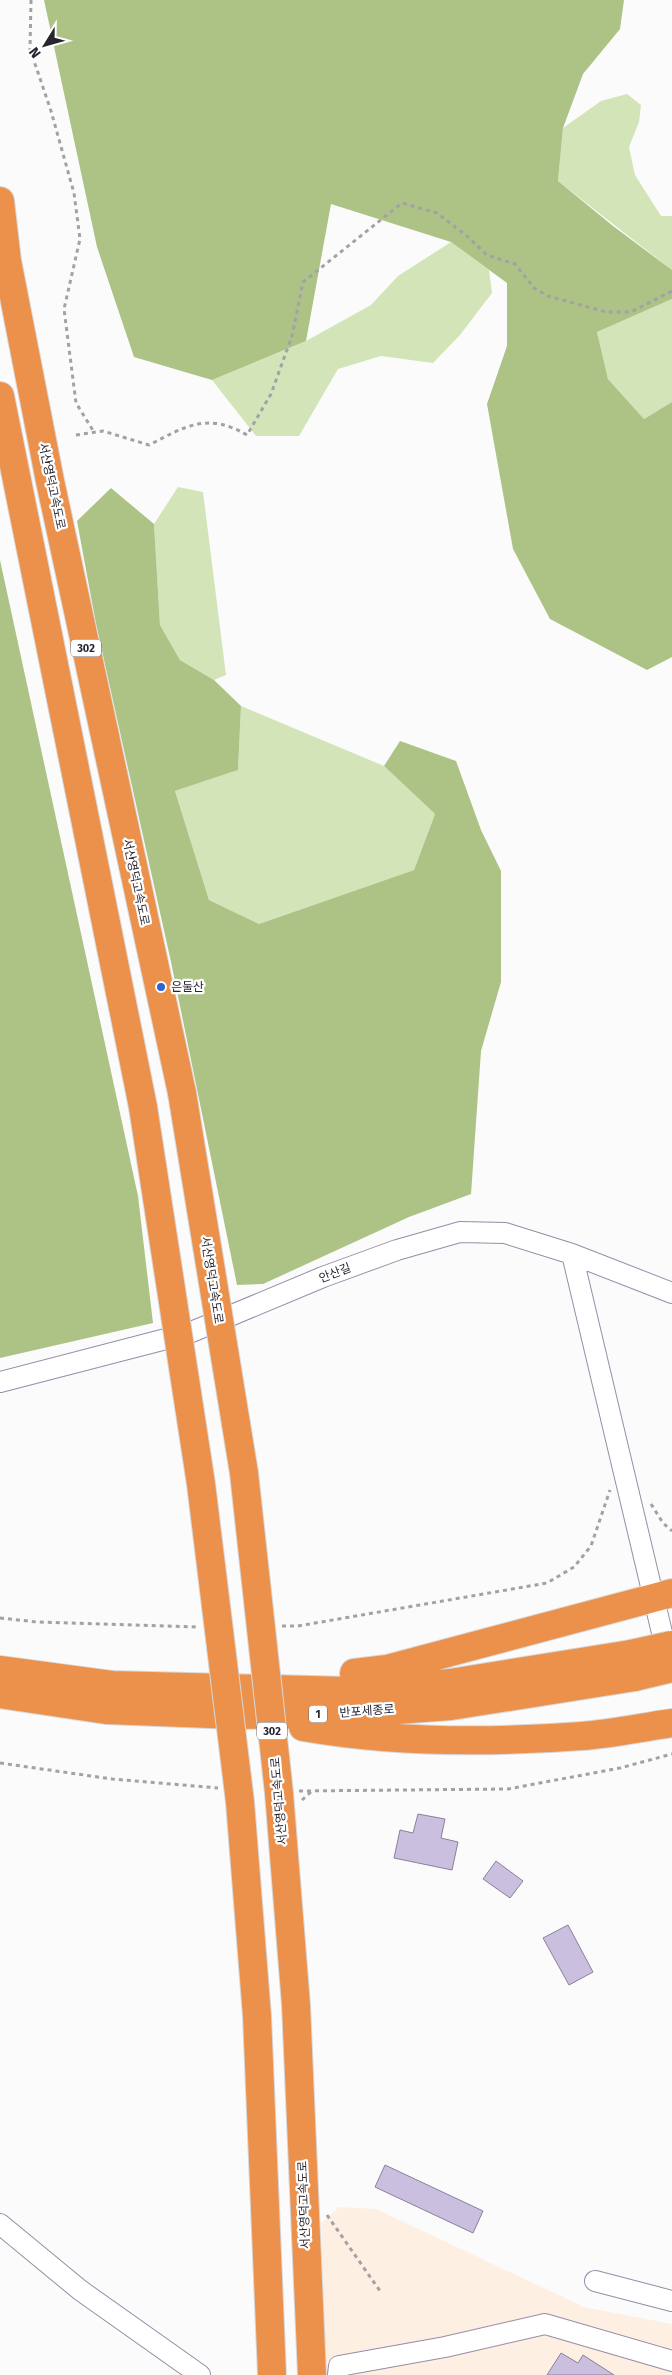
<svg xmlns="http://www.w3.org/2000/svg" width="672" height="2375" font-family="'Fira Sans','Noto Sans KR',sans-serif">
	<style>
		.industrial { fill: #fdefe1 }
		.green { fill: #d3e4b8 }
		.forest { fill: #acc385 }
		.building { fill: #cabfde; stroke: #8a809c }
		.lines { fill: none; stroke-linecap: round; stroke-linejoin: round }
		.minor-casing { stroke: #978ca9; stroke-width: 22 }
		.highway-casing { stroke: #d8d8da; stroke-width: 30 }
		.path { stroke: #a3a1a6; stroke-width: 3; stroke-dasharray: 4 4; stroke-linecap: butt }
		.minor { stroke: #fff; stroke-width: 20 }
		.highway { stroke: #eb914b; stroke-width: 28 }
		.highway-bridge-casing { stroke: #d8d8da; stroke-width: 30; stroke-linecap: butt }
		.highway-bridge { stroke: #eb914b; stroke-width: 28 }
		.poi-dot { fill: #3163d2; stroke: #fff; stroke-width: 2 }
		.labels { text-anchor: middle; dominant-baseline: central; stroke-width: 4.5; stroke-linejoin: round; paint-order: stroke }
		.shield { fill: #fff; stroke: #69666e; stroke-width: 1 }
		.shield-label { font-size: 11px; font-weight: bold; fill: #292530 }
		.street-label { font-size: 12px; fill: #292530; stroke: #fff }
		.poi-label { font-size: 12px; fill: #292530; stroke: #fff; text-anchor: start }
	</style>
	<rect width="100%" height="100%" fill="#fbfbfb"/>
	<path class="industrial" d="M339 2207 376 2209 584 2307 672 2324V2375H324L321 2223Z"/>
	<path class="green" d="M627 94 641 105 639 122 629 147 635 175 661 216H672V270L558 181 563 128 601 101Z
		M451 242 489 270 492 293 460 335 433 363 381 356 338 369 299 436H256L212 380 306 341 371 305 398 276Z
		M672 299V402L644 419 608 379 597 332Z
		M178 487 203 492 226 675 214 680 180 660 160 625 154 524Z
		M241 706 384 766 435 814 414 870 259 924 209 900 175 791 238 770Z"/>
	<path class="forest" d="M44 0H624L620 29 583 74 563 128 558 181 613 226 672 270V299L597 332 608 379 644 419 672 402V657L647 670 550 619 513 549 487 404 507 346V283L451 242 331 204 306 341 212 380 134 357 97 247Z
		M111 488 154 524 160 625 180 660 214 680 241 706 238 770 175 791 209 900 259 924 414 870 435 814 384 766 400 741 456 761 481 830 501 871V982L481 1051 471 1194 409 1217 263 1284 237 1285 171 962 96 624 77 521Z
		M0 560 138 1196 153 1323 0 1358Z"/>
	<path class="building" d="M418 1814 445 1819 441 1838 458 1842 452 1870 394 1858 400 1830 413 1833Z
		M496 1861 523 1881 510 1898 483 1879Z
		M568 1925 593 1972 569 1985 543 1938Z
		M385 2165 483 2211 473 2233 375 2187Z
		M561 2353 578 2363 583 2355 614 2375H547Z"/>
	<g class="lines">
		<g class="minor-casing">
			<path id="minor" d="M572 1254 668 1658
				M0 1382 189 1333 323 1277 397 1250 460 1232 505 1233 572 1254 672 1293
				M0 2224 80 2290 200 2375
				M595 2281 672 2301
				M338 2375 339 2366 445 2347 545 2324 672 2361"/>
		</g>
		<g class="highway-casing">
			<path id="highway" d="M0 201 7 261 50 481 182 1093
				M0 396 143 1107
				M0 1670 112 1685 350 1691 450 1683 631 1654
				M354 1673 387 1669 672 1593
				M0 1694 106 1710 235 1715 342 1714 451 1706 635 1677
				M303 1727C394 1743 489 1743 582 1736 612 1734 642 1727 672 1723"/>
		</g>
		<path class="path" d="M31 0 30 49 51 111 74 193 80 239 64 309 76 403 94 432
			M76 435 103 431 149 445C186 426 208 412 247 435L271 394 292 336 303 282 402 203 437 213 467 236 487 255 515 264 534 288 548 296 606 312H631L672 291
			M651 1504 663 1523 672 1531
			M0 1618 37 1622 198 1627
			M282 1626H298L547 1583 574 1567 591 1546 610 1490
			M0 1763 112 1779 218 1788
			M299 1791 508 1789 620 1768 672 1754
			M302 1800 312 1791
			M327 2215 380 2291"/>
		<use href="#minor" class="minor"/>
		<use href="#highway" class="highway"/>
		<g class="highway-bridge-casing">
			<path id="highway-bridge" d="M182 1093 244 1473 279 1793 296 2005 312 2375
				M143 1107 201 1484 240 1802 257 2016 272 2375
				M631 1654 672 1645
				M635 1677 672 1668"/>
		</g>
		<use href="#highway-bridge" class="highway-bridge"/>
	</g>
	<circle class="poi-dot" cx="161" cy="987" r="5"/>
	<g class="labels">
		<g class="shield">
			<rect x="71" y="639.5" width="30" height="17" rx="4"/>
			<rect x="309" y="1705.5" width="18" height="17" rx="4"/>
			<rect x="257" y="1722.5" width="30" height="17" rx="4"/>
		</g>
		<g class="shield-label">
			<text x="86" y="648">302</text>
			<text x="318" y="1714">1</text>
			<text x="272" y="1731">302</text>
		</g>
		<g class="street-label">
			<text transform="translate(52 486) rotate(78)">서산영덕고속도로</text>
			<text transform="translate(136 882) rotate(78)">서산영덕고속도로</text>
			<text transform="translate(335 1273) rotate(-21)">안산길</text>
			<text transform="translate(212 1280) rotate(81)">서산영덕고속도로</text>
			<text transform="translate(367 1711) rotate(-4)">반포세종로</text>
			<text transform="translate(279 1801) rotate(-95)">서산영덕고속도로</text>
			<text transform="translate(304 2205) rotate(-92)">서산영덕고속도로</text>
		</g>
		<g class="poi-label">
			<text x="171" y="987">은둘산</text>
		</g>
	</g>
	<g transform="translate(45 45) rotate(233)" stroke="#ffffff" stroke-width="4" paint-order="stroke">
	<path d="M0-4L9 19L0 12L-9 19Z" fill="#292530"/>
	<text y="-8" font-size="14" font-weight="bold" text-anchor="middle" fill="#292530">N</text>
	</g>
</svg>
